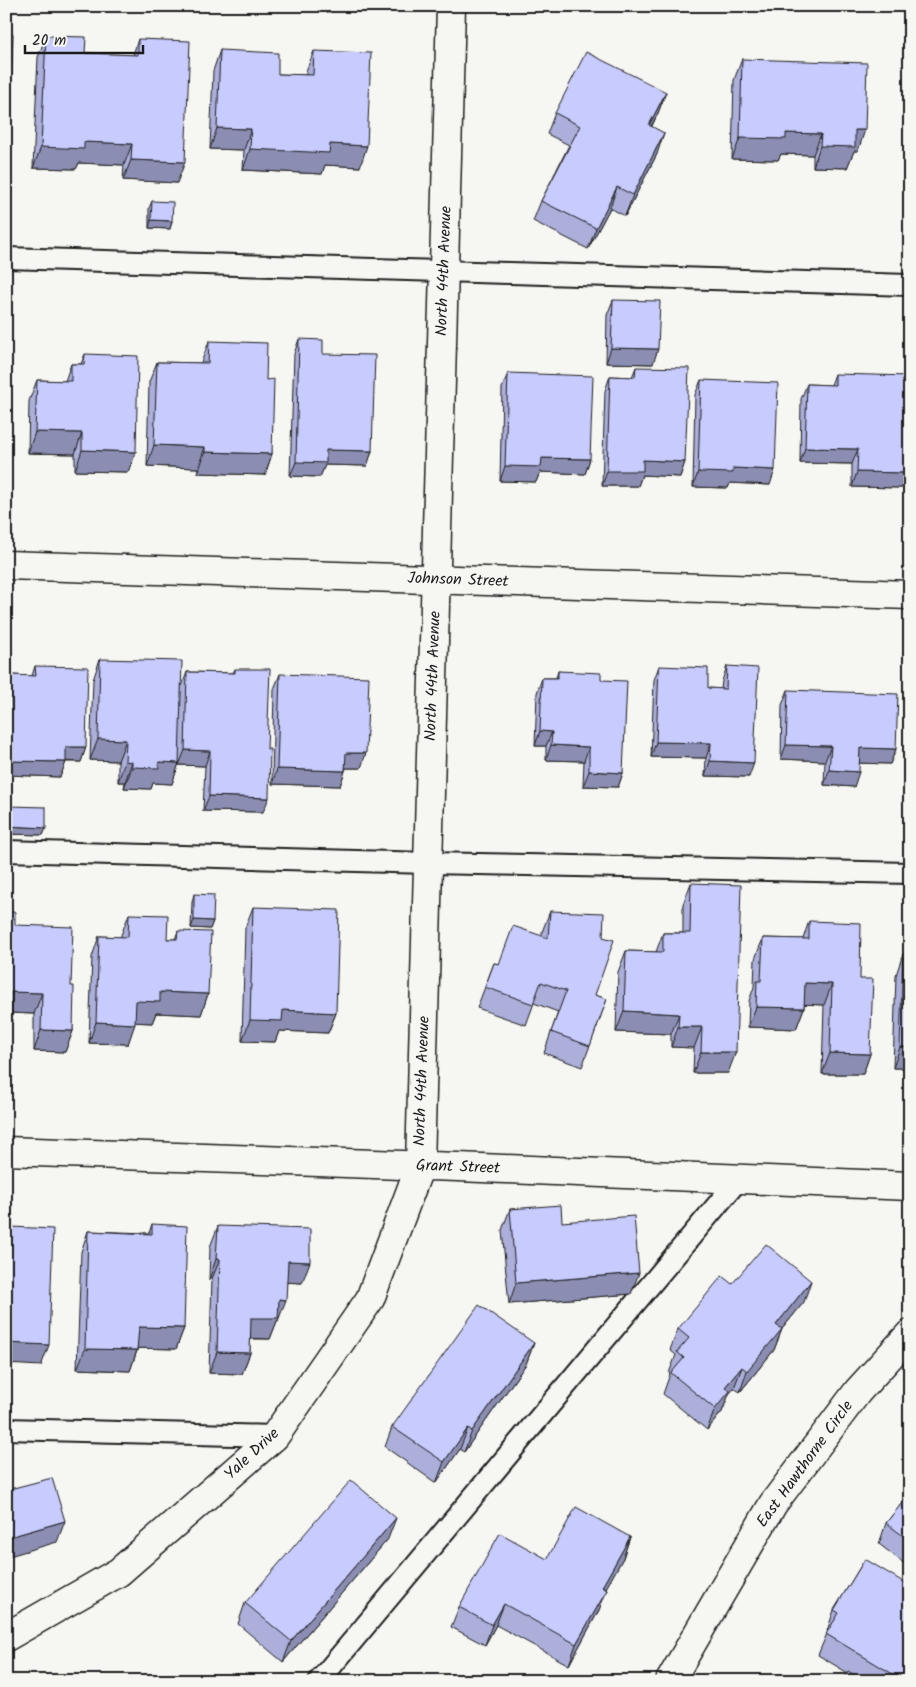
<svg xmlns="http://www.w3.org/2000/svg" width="916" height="1687" font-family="Kalam,sans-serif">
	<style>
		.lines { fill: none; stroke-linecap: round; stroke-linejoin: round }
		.lane-casing { stroke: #1c1c1c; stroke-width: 24 }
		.street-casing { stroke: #1c1c1c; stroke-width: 31 }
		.secondary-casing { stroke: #1c1c1c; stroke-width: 31 }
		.lane { stroke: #f6f6f2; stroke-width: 20 }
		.street { stroke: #f6f6f2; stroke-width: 28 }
		.secondary { stroke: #f6f6f2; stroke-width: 28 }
		.wall { fill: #abafda; stroke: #1c1c1c }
		.shaded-wall { fill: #8b8eb2; stroke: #1c1c1c }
		.building { fill: #c7cbfe; stroke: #1c1c1c }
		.labels { text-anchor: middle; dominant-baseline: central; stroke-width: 4; stroke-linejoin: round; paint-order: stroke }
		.street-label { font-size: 16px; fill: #1c1c1c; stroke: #f6f6f2 }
	</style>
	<rect width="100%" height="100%" fill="#f6f6f2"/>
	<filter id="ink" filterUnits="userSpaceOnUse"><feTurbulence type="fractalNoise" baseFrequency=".02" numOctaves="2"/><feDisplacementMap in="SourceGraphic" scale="10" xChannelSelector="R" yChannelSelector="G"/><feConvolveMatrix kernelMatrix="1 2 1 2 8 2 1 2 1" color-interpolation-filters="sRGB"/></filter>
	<g filter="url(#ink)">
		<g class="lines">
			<g class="lane-casing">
				<path id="lane" d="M6 258 910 285
					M6 851 428 863 910 873
					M6 1429 275 1436
					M319 1681 739 1179"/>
			</g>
			<g class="street-casing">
				<path id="street" d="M6 1151 458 1167 910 1186
					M6 1637 119 1572 275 1436 370 1299 420 1166 451 6
					M670 1681 773 1504 858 1391 910 1334"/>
			</g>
			<g class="secondary-casing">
				<path id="secondary" d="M6 565 910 595"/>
			</g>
			<use href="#lane" class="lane"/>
			<use href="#street" class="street"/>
			<use href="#secondary" class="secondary"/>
		</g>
		<path class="wall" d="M46 36 85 53 133 55 138 39 177 183 123 180 124 165 79 163 76 169 33 168 38 57Z
			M220 50 278 74 306 75V71L314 51 360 167 325 165 322 174 243 170 244 150 210 149 213 71Z
			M742 59 858 151H854L847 168 813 167V155L781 154 778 160 732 159 734 80Z
			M666 92 658 113 652 126 657 154 625 216 610 208 588 249 533 221 541 201 569 145 547 134 555 113Z
			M152 201 172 221 170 229 149 228V208Z
			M613 300 653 364 606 363 607 315Z
			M299 339 323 354 372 451 367 466 325 465 320 477 290 476 294 354Z
			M209 341 266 380 272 454 265 475 198 473V468L147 466 149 382 157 362 201 363Z
			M85 354 136 452 128 472 75 471V454L28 453 29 401 37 380 65 381 71 364H81Z
			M636 367 685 462 680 477 642 475 638 486H602L605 391 610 376 632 377Z
			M508 373 590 459 585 474 540 472 536 482 500 481 502 388Z
			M835 374 902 488 852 487V464L800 463 801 399 807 384 831 385Z
			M701 380 770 485 730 483 728 488 693 487 695 395Z
			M100 659 182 686 187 672 233 673 235 669 263 812 203 811 205 766 179 765V763L172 784 153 783 151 789 124 788 125 782H118V761L90 760 93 680Z
			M35 666 86 747 81 762H66L60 777 6 775V688L11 675 32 676Z
			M659 666 708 688 721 689 722 681 727 666 749 777 705 776 706 758 651 757 654 680Z
			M558 671 601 680 623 773 618 787 583 786 584 761 546 760V746H535L537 693 542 678H556Z
			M280 674 361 768H346L340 786 272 784 274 689Z
			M788 690 896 749 890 764 859 763 854 787 824 785 825 761 781 759 782 705Z
			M8 806 46 828 43 835 6 834V809Z
			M691 883 728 1073H693L694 1048 671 1047V1034L616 1032 618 972 626 951 656 952 663 933H683V904Z
			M194 894 213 921 210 929 191 928 192 902Z
			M253 907 336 1013 328 1033 279 1031 275 1042 242 1041 245 928Z
			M550 911 595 995 607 999 582 1067 544 1053 558 1012 534 1003 526 1025 477 1008 494 963 499 964 542 936V932Z
			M6 912 15 925 71 986 73 1031 65 1052 34 1051V1014L10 1013 6 1024Z
			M129 914 167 939H175L178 931 208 994 201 1015 156 1013 152 1023 135 1022 128 1044 89 1043 92 957 99 936 121 937V935Z
			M809 921 860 979 870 1054 863 1074H822L824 1005 804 1004V1008L796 1029 748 1027 749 1001 754 987 755 959 763 938 803 939Z
			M903 954H910V1068H893L896 975Z
			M510 1209 562 1222 631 1294 509 1304 502 1230Z
			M152 1224 184 1328 176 1349 138 1348 130 1371 77 1369 81 1252 88 1231 149 1233Z
			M218 1226 302 1283 287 1282 278 1321H277L270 1339H250V1353L242 1374 209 1373 212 1279 209 1280 210 1247Z
			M732 1284 804 1302 782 1329 774 1350 740 1392 734 1388 729 1394 722 1412 707 1430 663 1394 670 1374 669 1373 676 1355 670 1350 678 1329Z
			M534 1343 526 1364 464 1452 460 1449 436 1483 385 1447 392 1427Z
			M910 1493V1568L879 1544 886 1523Z
			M630 1537 623 1558 605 1589 599 1610 569 1665 496 1625 485 1645 451 1627 459 1607 547 1559Z
			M388 1539 283 1662 238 1624 245 1603Z
			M865 1559 910 1681H861L818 1655 828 1631H827L834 1610Z"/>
		<path class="shaded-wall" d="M666 92 658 113 641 146 649 125Z
			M6 122 10 123 6 133Z
			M217 128 251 129 244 150 210 149Z
			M855 130H865L858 151H854L847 168 813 167 820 146Z
			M664 133 657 154 625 216 633 195Z
			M786 133 821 134 813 155 781 154 778 160 732 159 740 138Z
			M84 142 132 144 124 165 79 163 76 169 33 168 41 147Z
			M330 144 367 146 360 167 325 165 322 174 243 170 250 149Z
			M131 160 185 162 177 183 123 180Z
			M617 187 610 208 588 249 596 228Z
			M151 220 172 221 170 229 149 228Z
			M611 348 658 349 653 364 606 363Z
			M35 432 82 433 75 454 28 453Z
			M154 445 205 447 198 468 147 466Z
			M805 448 858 449 852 464 800 463Z
			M82 450 136 452 128 472 75 471Z
			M326 450 372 451 367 466 325 465 320 477 290 476 296 462Z
			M205 452 272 454 265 475 198 473Z
			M542 458 590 459 585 474 540 472 536 482 500 481 505 466Z
			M643 460 685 462 680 477 642 475 638 486H602L607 471Z
			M733 468 775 470 770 485 730 483 728 488 693 487 698 472Z
			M857 472 907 473 902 488 852 487Z
			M540 731 552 732 546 746H535Z
			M98 739 126 740 118 761 90 760Z
			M656 742 711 743 706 758 651 757Z
			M551 745 589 747 584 761 546 760Z
			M786 745 831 746 825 761 781 759Z
			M66 747H86L81 762 61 761Z
			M860 748 896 749 890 764 855 763Z
			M185 750 210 751 205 766 179 765Z
			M346 753H366L361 768H341Z
			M8 761 66 762 60 777 6 775V766Z
			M125 761 132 762 125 782H118Z
			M710 761 754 763 749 777 705 776Z
			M159 762 179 763 172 784 153 783 151 789 124 788 132 767Z
			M277 769 345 771 340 786 272 784Z
			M829 770 859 772 854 787 824 785Z
			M589 771 623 773 618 787 583 786Z
			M209 796 269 798 263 812 203 811Z
			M7 826 46 828 43 835 6 834Z
			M194 920 213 921 210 929 191 928Z
			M805 983 832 984 824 1005 797 1004Z
			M11 992 42 993 34 1014 10 1013 6 1024V1006Z
			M160 992 208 994 201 1015 156 1013 152 1023 128 1022 136 1001Z
			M756 1007 804 1008 796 1029 748 1027Z
			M283 1010 336 1013 328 1033 279 1031 275 1042 242 1041 250 1020Z
			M624 1011 679 1014 671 1034 616 1032Z
			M96 1022 135 1024 128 1044 89 1043Z
			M678 1027H702L694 1048 671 1047Z
			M41 1030 73 1031 65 1052 34 1051Z
			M900 1047H910V1068H893Z
			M701 1052H736L728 1073H693Z
			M830 1053 870 1054 863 1074H822Z
			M216 1259H220L212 1279 209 1280Z
			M288 1261 310 1262 302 1283 280 1282Z
			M639 1273 631 1294 509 1304 516 1283Z
			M811 1281 804 1302 782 1329 774 1350 740 1392 747 1371 776 1325Z
			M279 1299 286 1300 278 1321H277L270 1339 243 1338 251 1318Z
			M139 1327 184 1328 176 1349 131 1348Z
			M6 1343 49 1345 41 1366 6 1364Z
			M534 1343 526 1364 464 1452 472 1431Z
			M85 1349 137 1350 130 1371 77 1369Z
			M217 1352 250 1353 242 1374 209 1373Z
			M742 1367 734 1388 729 1394 722 1412 707 1430 715 1409 725 1387Z
			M468 1428 460 1449 436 1483 444 1462Z
			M396 1518 388 1539 283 1662 291 1641Z
			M65 1521 57 1542 6 1557V1538Z
			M630 1537 623 1558 595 1608 602 1587Z
			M607 1590 599 1610 569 1665 576 1644Z
			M504 1604 496 1625 485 1645 492 1625Z"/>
		<path class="building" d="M6 34H13L10 123 6 122Z
			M46 36 86 37 85 53 138 55V39L190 41 185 162 131 160 132 144 84 142V149L41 147Z
			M220 50 278 53V74L313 75 314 51 371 53 367 146 330 144 329 153 250 149 251 129 217 128Z
			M586 52 666 92 649 125 664 133 633 195 617 187 596 228 541 201 580 126 555 113Z
			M742 59 867 63 865 130H855V147L820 146 821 134 786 133V139L740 138Z
			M152 201 173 202 172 221 151 220Z
			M613 300 660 301 658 349 611 348Z
			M299 339 323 340V354L375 355 372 451 326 450V463L296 462Z
			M209 341 267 343 266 380 274 379 272 454 205 452V447L154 445 157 362 208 363Z
			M85 354 138 356 136 452 82 450V433L35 432 37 380 71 381V364H84Z
			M636 367 689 368 685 462 643 460V471H607L610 376 635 377Z
			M508 373 593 376 590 459 542 458 541 467 505 466Z
			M835 374 910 376 907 473 857 472 858 449 805 448 807 384 835 385Z
			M701 380 778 383 775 470 733 468V473L698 472Z
			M100 659 182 661 179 763 159 762V768L132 767V762L125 761 126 740 98 739Z
			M35 666 88 667 86 747H66V762L8 761 11 675 36 676Z
			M659 666 708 668V688L726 689 727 666 758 668 754 763 710 761 711 743 656 742Z
			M235 669H270L267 749H270L269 798 209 796 210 751 185 750 187 672 235 673Z
			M558 671 601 673V680L627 681 623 773 589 771V747L551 745 552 732 540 731 542 678H558Z
			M280 674 369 677 366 753H346L345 771 277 769Z
			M788 690 898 694 896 749 860 748 859 772 829 770 831 746 786 745Z
			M8 806 46 807V828L7 826Z
			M691 883 741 885 736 1052H701L702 1027H678L679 1014 624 1011 626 951 663 952V933H690Z
			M194 894 214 895 213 921 194 920Z
			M253 907 339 910 336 1013 283 1010 282 1021 250 1020Z
			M550 911 604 913 603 937 614 940 595 995 607 999 590 1046 551 1032 566 991 541 982 533 1004 485 987 494 963 499 964 513 926 548 938Z
			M6 912H15V925L73 927 71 986H74L73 1031 41 1030 42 993 11 992V1011H6Z
			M129 914 168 915 167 939H177L178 931 211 932 208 994 160 992V1002L136 1001 135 1024 96 1022 99 936 128 937Z
			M809 921 861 923 860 979H873L870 1054 830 1053 832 984 805 983 804 1008 756 1007 757 981H761L763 938 809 939Z
			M903 954H910V1047H900Z
			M561 1205 562 1222 634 1216 639 1273 516 1283 510 1209Z
			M6 1223 12 1224V1227L53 1229 49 1345 6 1343Z
			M152 1224 187 1226 184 1328 139 1327 137 1350 85 1349 88 1231 152 1234Z
			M218 1226 310 1229V1262L288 1261 286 1300 279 1299 278 1318H251L250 1353 217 1352 220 1259H216Z
			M766 1244 811 1281 776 1325 782 1329 747 1371 742 1367 725 1387 730 1391 715 1409 671 1373 684 1358 677 1352 689 1338 678 1329 722 1276 732 1284Z
			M479 1305 534 1343 472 1431 468 1428 444 1462 392 1427Z
			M52 1478 65 1521 6 1538V1490Z
			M351 1480 396 1518 291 1641 245 1603Z
			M910 1493V1541L886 1523Z
			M576 1507 630 1537 602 1587 607 1590 576 1644 504 1604 492 1625 459 1607 500 1533 547 1559Z
			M865 1559 910 1586V1681H900L894 1678 896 1676 826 1634 839 1613 834 1610Z
			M848 1671 861 1679 860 1681H843Z"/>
	</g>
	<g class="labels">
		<g class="street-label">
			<text transform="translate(444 271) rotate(-88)">North 44th Avenue</text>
			<text transform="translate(458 580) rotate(2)">Johnson Street</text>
			<text transform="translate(433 676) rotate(-88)">North 44th Avenue</text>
			<text transform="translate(422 1081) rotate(-88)">North 44th Avenue</text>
			<text transform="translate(458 1167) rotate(2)">Grant Street</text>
			<text transform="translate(252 1454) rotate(-43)">Yale Drive</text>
			<text transform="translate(805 1464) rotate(-54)">East Hawthorne Circle</text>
		</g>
	</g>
	<rect width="916" height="1687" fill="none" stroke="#f6f6f2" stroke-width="25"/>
	<rect x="12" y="12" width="891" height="1662" fill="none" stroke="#1c1c1c" stroke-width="2" filter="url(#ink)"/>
	<path d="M25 45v8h118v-8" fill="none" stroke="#1c1c1c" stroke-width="2.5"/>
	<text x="32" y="45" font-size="15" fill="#1c1c1c" stroke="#f6f6f2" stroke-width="4" paint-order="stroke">20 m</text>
</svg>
